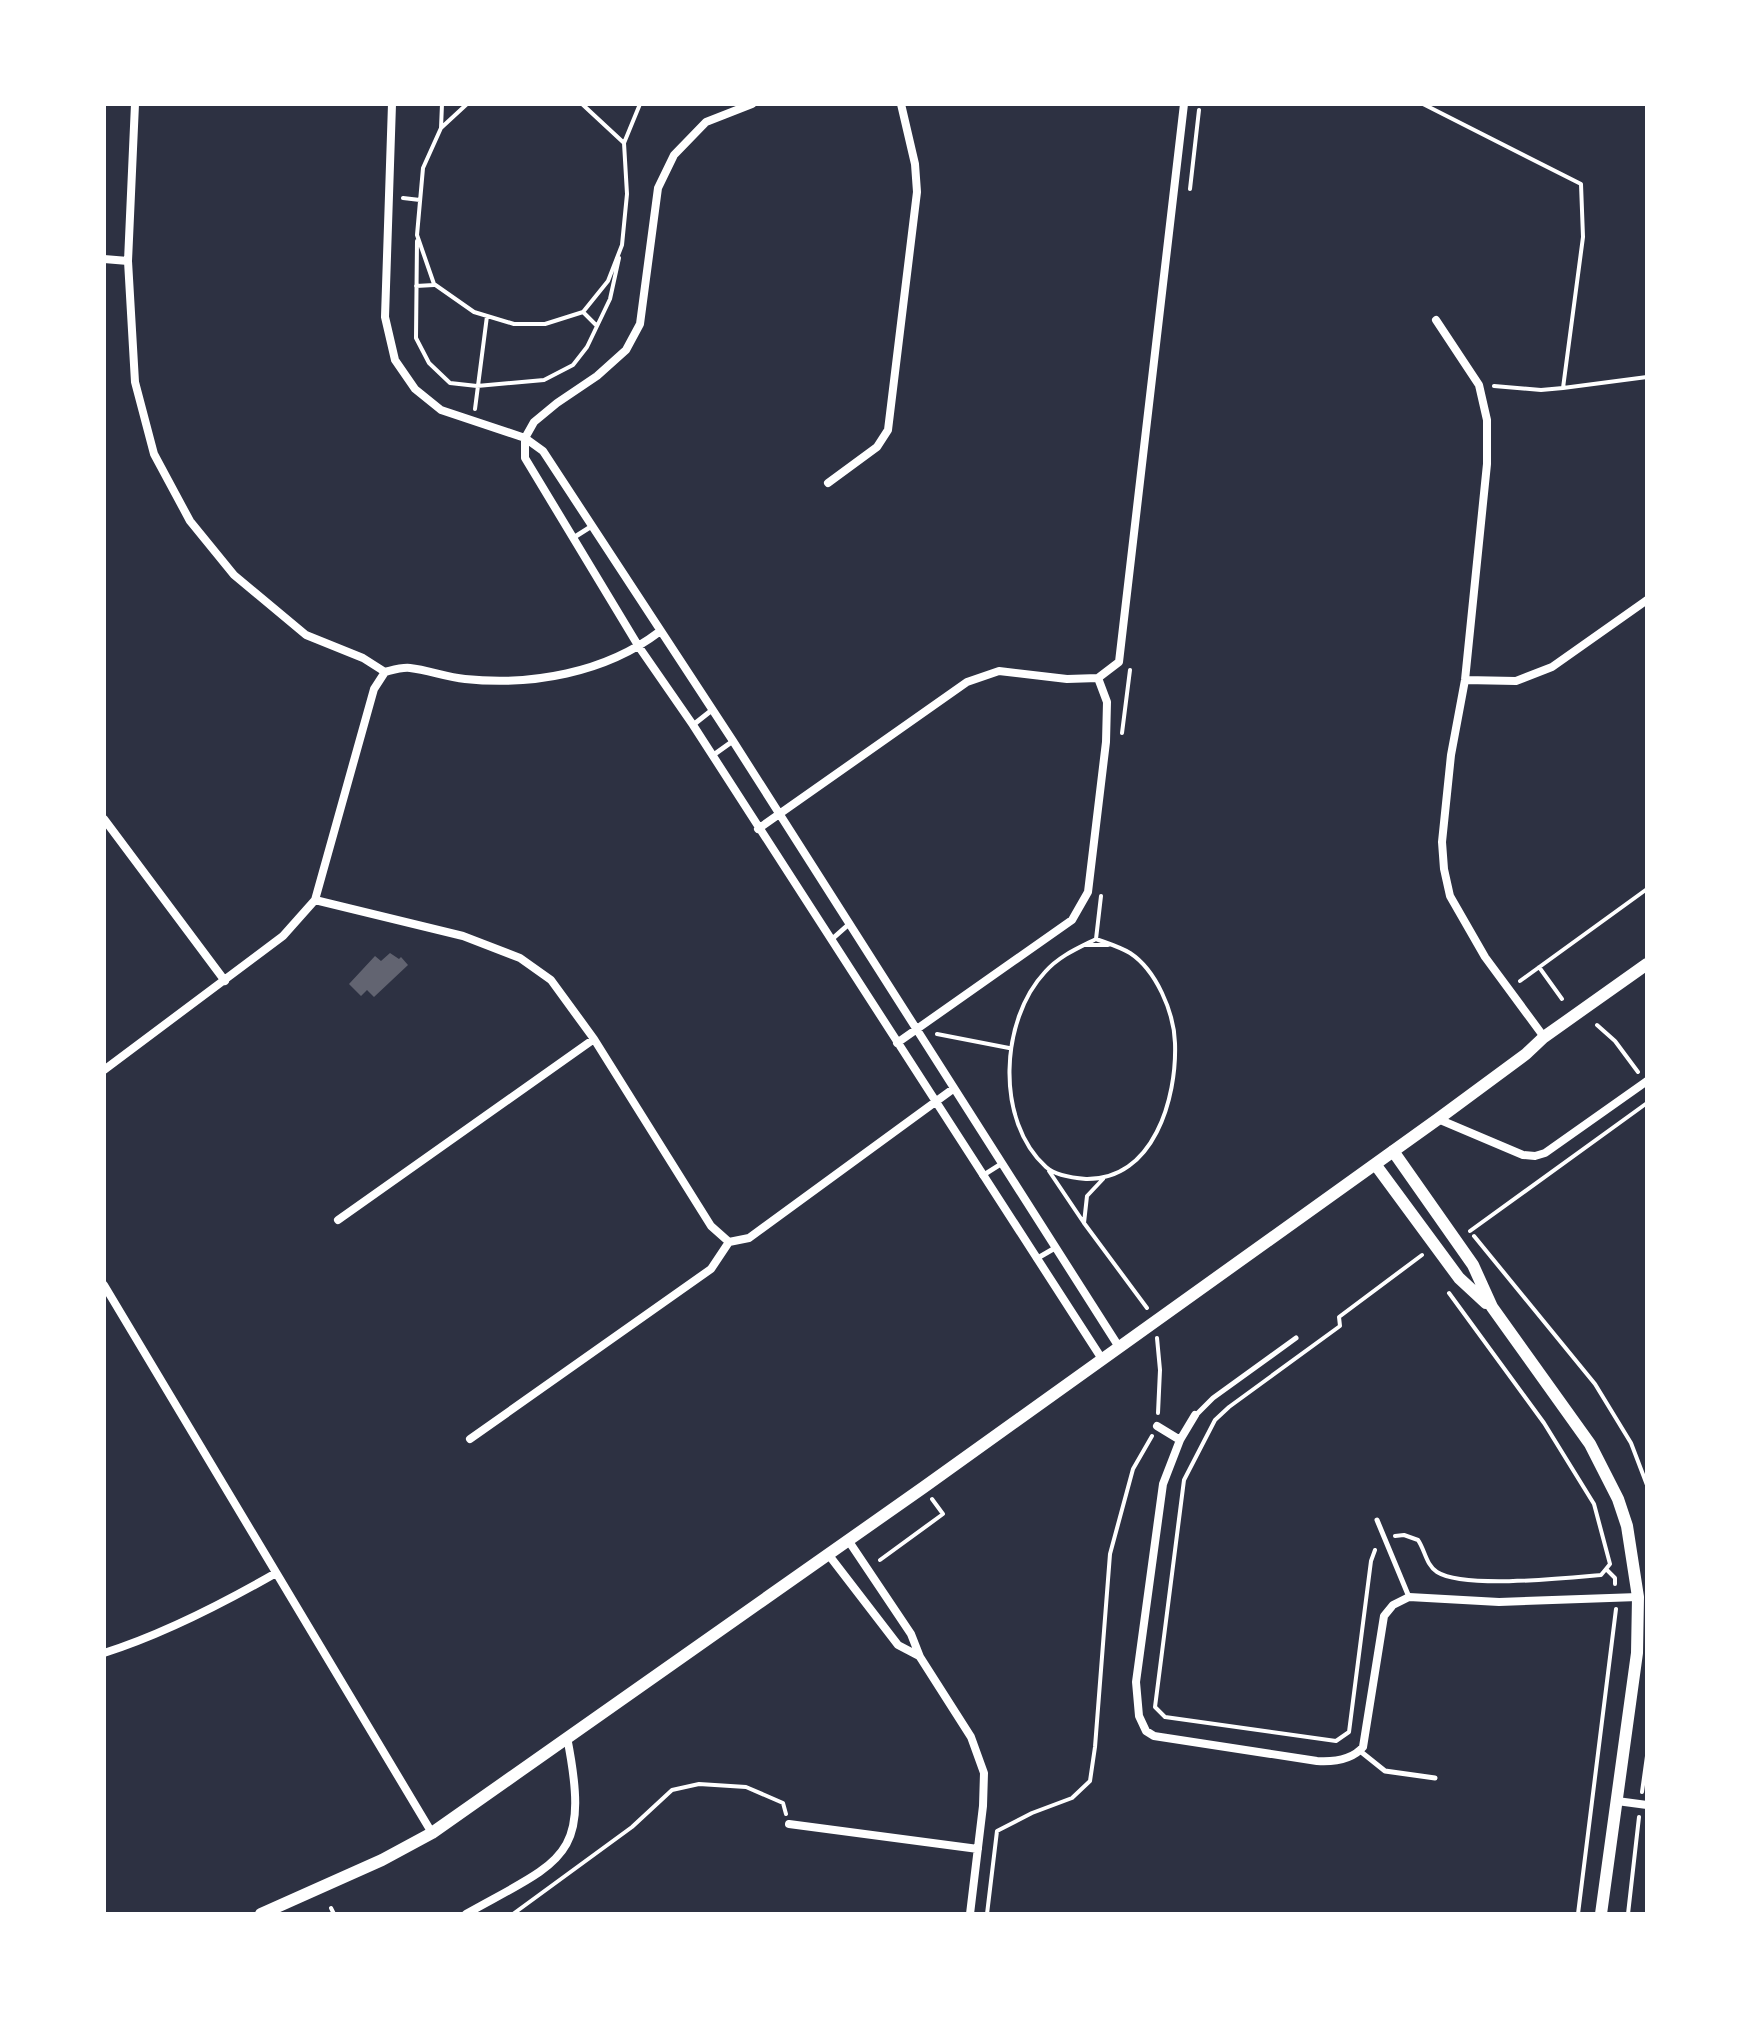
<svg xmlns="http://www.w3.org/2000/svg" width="1751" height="2018" font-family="'Playfair Display',serif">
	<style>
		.building { fill: #626471 }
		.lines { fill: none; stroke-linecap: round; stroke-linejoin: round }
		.path { stroke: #fff; stroke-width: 4 }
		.service { stroke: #fff; stroke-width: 5 }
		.minor { stroke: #fff; stroke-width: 8 }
		.tertiary { stroke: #fff; stroke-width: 12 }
	</style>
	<rect width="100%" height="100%" fill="#2d3142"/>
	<path class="building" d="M390 953 399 959 401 957 408 965 374 997 367 990 361 996 349 984 375 956 381 961Z"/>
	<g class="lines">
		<path class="path" d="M442 104 441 128 467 104
			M582 104 624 143 640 104
			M1423 104 1581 184 1583 237 1563 388 1647 377
			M441 128 423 168 417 235 434 284 474 312 514 324H545L583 312 608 281 622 245 627 194 624 143
			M1190 189 1199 110
			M403 198 420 200
			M417 241 416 338 429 363 450 383 477 386 544 380 573 365 587 347 610 299 619 258
			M416 286 434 285
			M583 312 596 325
			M1494 386 1541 390 1563 388
			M475 409 487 316
			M1122 733 1130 670
			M1096 939 1101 896
			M1096 939C1107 943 1120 947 1130 953 1156 970 1174 1012 1175 1043 1177 1098 1154 1180 1086 1179 1074 1178 1055 1175 1046 1167 995 1121 1000 1020 1045 972 1059 956 1078 948 1096 939Z
			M1085 945H1108
			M1539 967 1562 999
			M1520 981 1647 889
			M1597 1025 1615 1041 1638 1072
			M937 1034 1009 1048
			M1049 1171 1084 1223 1087 1196 1103 1179
			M1084 1223 1147 1308
			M1470 1231 1647 1103
			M1474 1236 1595 1384 1631 1443 1647 1485
			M1449 1293 1544 1423 1594 1504 1610 1564 1606 1569 1615 1578V1584
			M1157 1338 1160 1370 1158 1413
			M1395 1536 1404 1535 1418 1540C1425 1550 1426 1565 1437 1572 1464 1589 1567 1578 1601 1575L1606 1569
			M1375 1550 1371 1561 1349 1732 1336 1741 1165 1717 1155 1707 1184 1480 1215 1420 1229 1407 1340 1326 1339 1317 1422 1255
			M880 1560 943 1514 932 1499
			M1642 1792 1647 1756
			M331 1908 334 1914
			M513 1914 632 1827 672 1790 699 1784 746 1787 783 1803 786 1814
			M987 1914 997 1831 1032 1813 1072 1798 1090 1781 1095 1747 1110 1554 1133 1469 1152 1436
			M1578 1914 1616 1609
			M1628 1914 1639 1817"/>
		<path class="service" d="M573 538 592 526
			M693 725 712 710
			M712 756 733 741
			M831 940 848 925
			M982 1176 1001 1164
			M1036 1259 1055 1248
			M1196 1415 1213 1398 1296 1338
			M1377 1520 1409 1597
			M1360 1751 1385 1771 1435 1778"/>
		<path class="minor" d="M135 104 128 261 135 382 154 454 190 521 234 575 306 635 363 658 385 672C393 670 402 667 410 668 428 670 446 677 465 679 531 686 605 673 659 632
			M392 104 385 317 395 360 415 389 441 410 525 438 534 422 557 403 597 376 626 350 640 324 658 188 674 155 706 122 752 104
			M104 259 128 261
			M1436 320 1479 385 1487 420V464L1465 680 1451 755 1442 842 1444 869 1450 896 1485 957 1544 1037
			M525 438V458L639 647 693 725 1102 1359
			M525 438 543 451 733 741 1119 1347
			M828 483 877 447 888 430 917 192 915 164 901 104
			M1465 680 1516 681 1552 667 1647 600
			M104 819 225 981
			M758 829 967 682 999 671 1067 679 1098 678 1119 662 1184 104
			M315 900 463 936 520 958 551 980 594 1039 711 1226 729 1242 749 1238 953 1089
			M897 1043 1072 920 1088 892 1106 742 1107 702 1098 678
			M104 1070 283 936 315 900 374 689 385 672
			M1438 1119 1523 1155 1535 1156 1545 1153 1647 1081
			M338 1220 594 1039
			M104 1285 432 1833
			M1195 1415 1180 1440 1163 1484 1136 1682 1139 1716 1146 1731 1154 1736 1317 1761C1334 1762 1352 1760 1363 1747L1384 1616 1393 1605 1409 1597 1499 1602 1638 1597
			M1157 1426 1180 1440
			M470 1439 711 1269 729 1242
			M848 1540 911 1634 920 1657 971 1737 984 1773 983 1806 970 1914
			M828 1554 898 1645 919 1656
			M104 1653C164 1634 222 1604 276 1573
			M1617 1801 1647 1805
			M789 1824 978 1849
			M466 1914C564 1859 591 1859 567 1737"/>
		<path class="tertiary" d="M1393 1151 1473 1265 1492 1307 1590 1444 1618 1499 1627 1526 1638 1597 1637 1653 1601 1914
			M1375 1164 1459 1278 1486 1303
			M261 1914 382 1860 432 1833 924 1487 1438 1119 1526 1054 1544 1037 1647 964"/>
	</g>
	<rect width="1751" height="2018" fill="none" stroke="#ffffff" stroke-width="212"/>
</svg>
